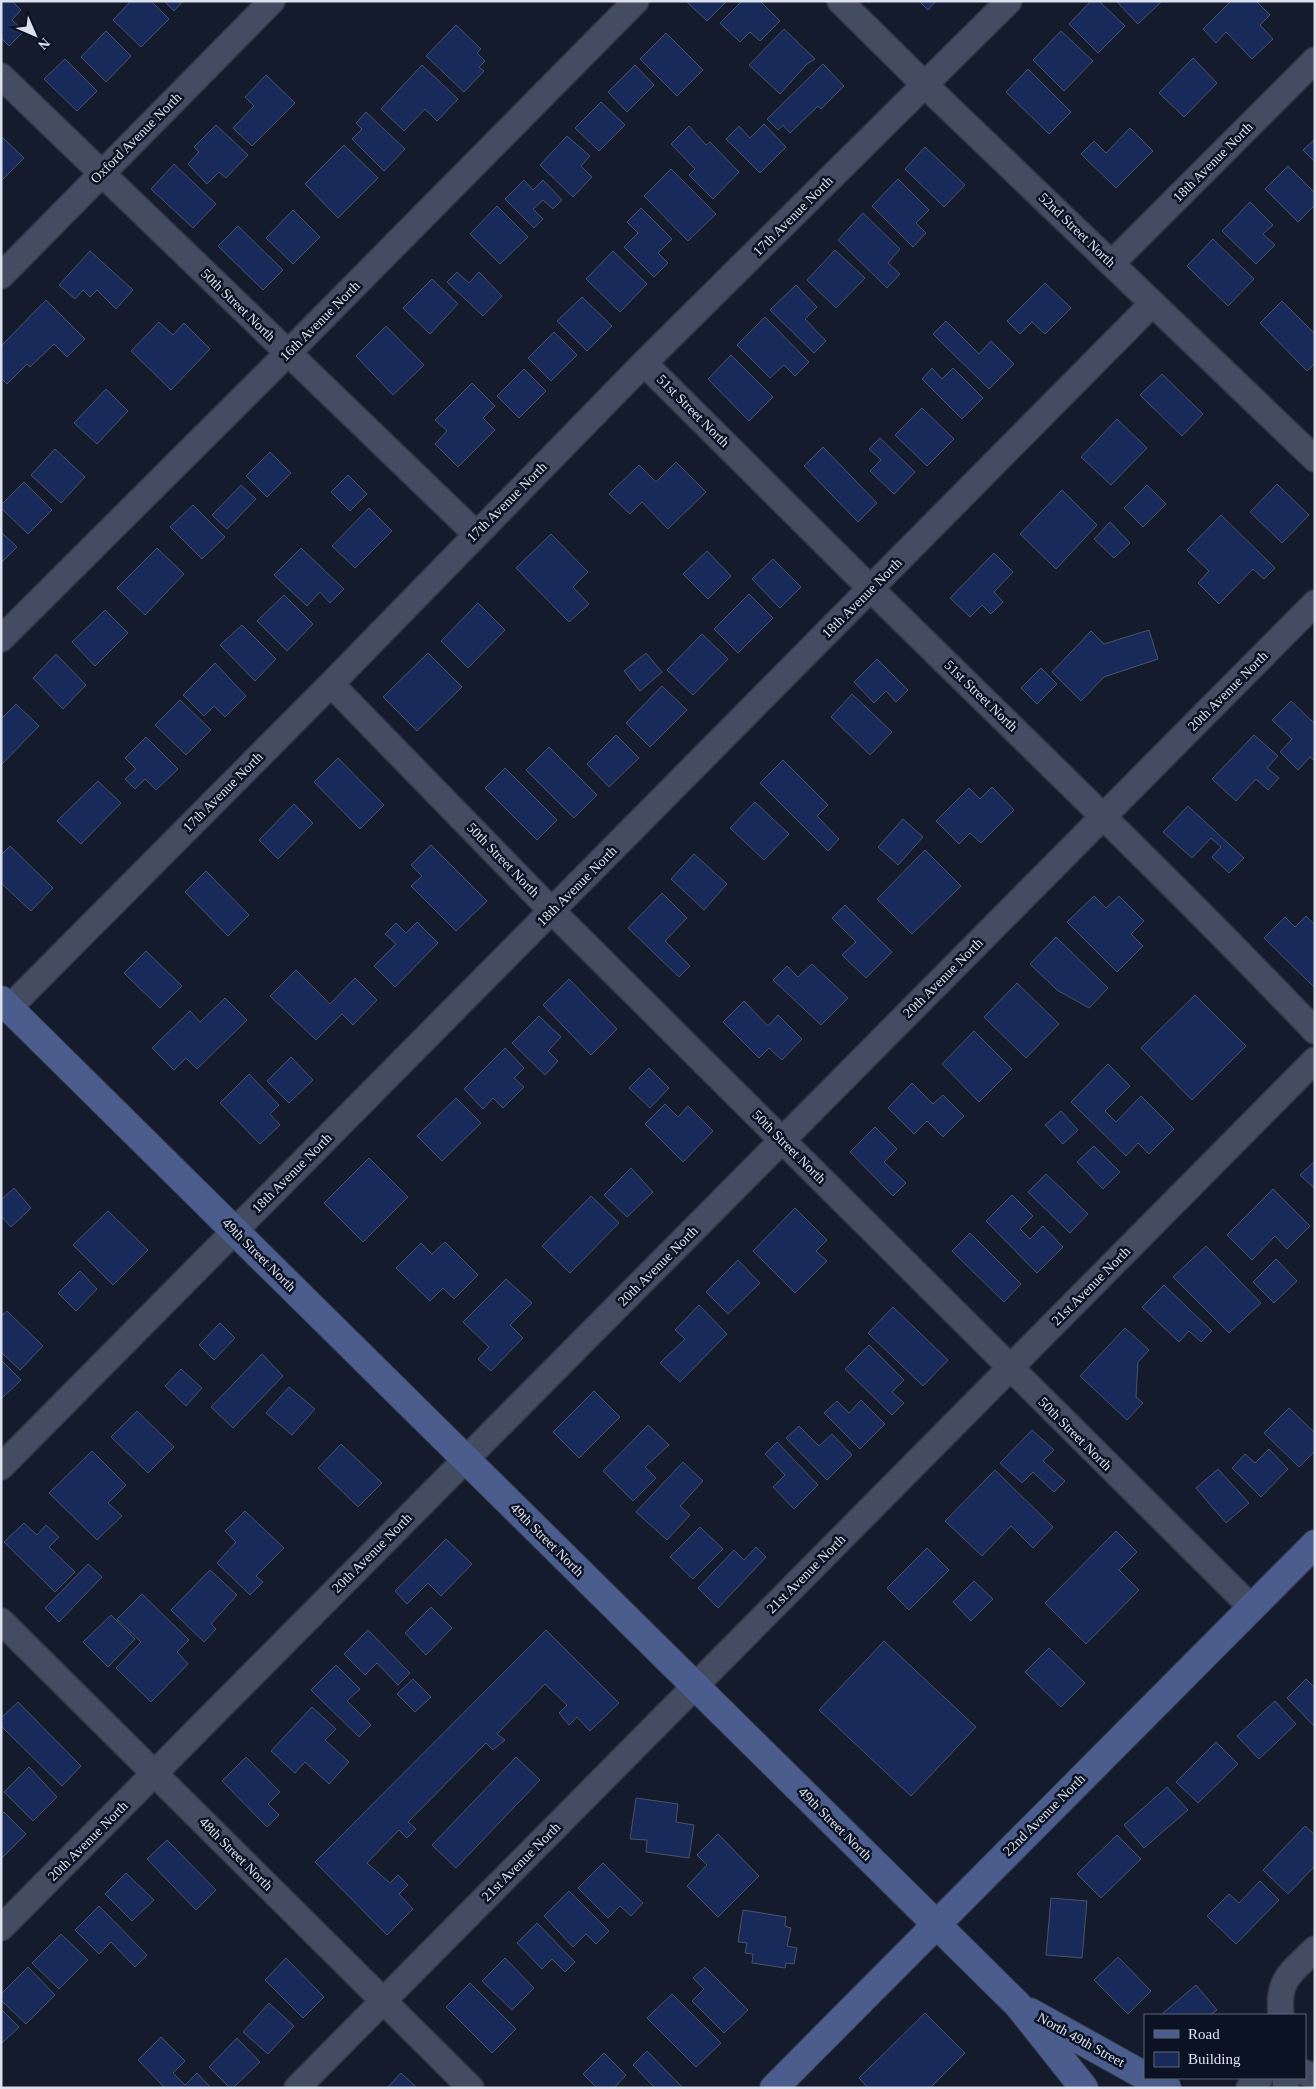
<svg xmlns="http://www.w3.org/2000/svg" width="1316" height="2089" font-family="'Times New Roman',serif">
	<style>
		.building { fill: #182a5a; stroke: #495368 }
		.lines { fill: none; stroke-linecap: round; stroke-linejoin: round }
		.minor-casing { stroke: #323544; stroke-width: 28 }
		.secondary-casing { stroke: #323544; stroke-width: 30 }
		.minor { stroke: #434c61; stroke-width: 25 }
		.secondary { stroke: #4a5d8d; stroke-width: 28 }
		.labels { text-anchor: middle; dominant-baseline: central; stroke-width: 5; stroke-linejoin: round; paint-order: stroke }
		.street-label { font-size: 14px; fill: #dbe1ed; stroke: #0a1223 }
	</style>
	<rect width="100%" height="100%" fill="#131b2d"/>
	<path class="building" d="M1 1H12L21 10 12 20 24 31 9 46 1 38Z
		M131 1H151L169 19 141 47 113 20Z
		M164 1H183L174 11Z
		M686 1H727L707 21Z
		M742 1H760L780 21 760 41 750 32 740 42 720 23Z
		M919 1H936L928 10Z
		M1091 1H1099L1125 26 1098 53 1069 24Z
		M1116 1H1162L1138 24Z
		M1231 1H1256L1270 15 1260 25 1273 39 1252 59 1226 32 1216 43 1203 29Z
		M456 25 481 49 477 53 485 61 479 67 484 71 464 92 426 56Z
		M784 29 815 59 807 64 780 94 749 65Z
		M106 31 131 56 106 82 81 57Z
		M1061 31 1093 61 1064 91 1033 60Z
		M666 33 703 70 677 96 640 59Z
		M1193 58 1217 83 1184 117 1159 93Z
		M65 59 97 91 77 111 44 79Z
		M823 64 844 86 821 109 818 106 790 133 783 125 778 130 767 119Z
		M422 65 458 99 437 121 425 109 404 131 381 109Z
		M635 65 654 85 627 112 608 92Z
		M1028 69 1071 112 1049 134 1006 92Z
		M266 75 295 103 252 146 233 128 254 106 245 97Z
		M601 102 625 125 599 151 575 128Z
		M366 112 405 149 384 171 352 139 362 129 356 123Z
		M764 124 786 147 760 173 726 139 739 126 750 138Z
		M216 125 248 155 226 178 219 172 207 184 188 164 199 152 194 147Z
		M689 126 706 145 710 142 739 172 713 199 689 175 695 169 671 144Z
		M1130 128 1153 151 1116 188 1081 154 1094 141 1106 153Z
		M1 136 24 158 2 180H1Z
		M567 136 590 156 581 166 592 177 573 197 540 165Z
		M1315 139V162L1303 150Z
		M344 145 378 178 338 218 305 184Z
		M925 147 965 185 944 207 905 169Z
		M174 164 216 204 193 228 151 189Z
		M1288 166 1315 193V205L1298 222 1265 189Z
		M671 169 716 214 688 241 644 196Z
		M898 179 929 210 916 223 926 233 913 247 872 206Z
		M524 180 533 190 543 180 562 200 553 209 543 200 533 209 543 219 534 228 505 199Z
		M1250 202 1273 225 1263 234 1275 245 1256 264 1222 231Z
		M497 206 528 237 500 264 470 234Z
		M641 208 672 239 658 253 668 263 654 277 624 247 638 233 627 222Z
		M293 210 320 237 293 264 266 238Z
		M863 213 900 249 888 263 900 274 887 288 838 240Z
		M238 226 283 270 263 290 218 246Z
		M1213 239 1254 279 1228 306 1187 266Z
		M835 250 865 278 836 308 807 280Z
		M90 251 133 290 116 309 97 290 90 297 83 290 75 299 59 285Z
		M613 251 647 284 620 312 586 279Z
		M457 272 469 283 479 272 502 296 483 316 447 282Z
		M432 279 458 304 430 334 403 308Z
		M1045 283 1071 308 1045 334 1032 322 1020 334 1007 321Z
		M796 285 817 307 805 319 826 341 814 353 770 310Z
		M582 297 612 326 587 351 557 321Z
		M46 300 85 339 67 357 54 344 30 367 27 364 7 384 1 378V346Z
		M1282 301 1315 334V363L1307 371 1260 323Z
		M765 317 809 362 795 376 784 365 770 378 737 345Z
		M946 321 979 354 991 341 1014 364 989 389 933 334Z
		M159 322 173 335 184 323 210 349 171 390 131 351Z
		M386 326 424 365 393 395 356 356Z
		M554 332 577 355 551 381 528 358Z
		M731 355 773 397 749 421 708 379Z
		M932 368 942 379 953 368 983 398 962 419 922 379Z
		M524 369 546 391 519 418 497 396Z
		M1162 374 1203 414 1182 436 1140 395Z
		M472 383 495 406 483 418 495 430 458 467 435 444 447 431 435 420Z
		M106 389 128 411 97 444 74 423Z
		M922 408 954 439 927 466 895 435Z
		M1117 419 1147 448 1111 485 1081 457Z
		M880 438 915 472 894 494 870 471 881 460 869 449Z
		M823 447 877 503 858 522 804 466Z
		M55 449 85 477 61 503 31 475Z
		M270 452 291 473 267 497 246 476Z
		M676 462 706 492 668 529 642 502 630 514 609 494 639 465 656 482Z
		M348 475 367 494 350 511 331 492Z
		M24 482 52 510 28 534 1 508V505Z
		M1277 484 1309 515 1282 543 1250 512Z
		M241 485 256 499 227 529 212 515Z
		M1147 485 1166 504 1143 527 1124 508Z
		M1062 490 1097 525 1056 569 1020 534Z
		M193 505 225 537 202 559 170 527Z
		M369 508 392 531 355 568 332 546Z
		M1221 515 1275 568 1264 579 1253 569 1219 604 1198 583 1209 571 1187 550Z
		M1110 522 1130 543 1114 558 1094 539Z
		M1 532 17 547 1 563Z
		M551 534 588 572 573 587 589 604 569 622 516 568Z
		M157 548 184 574 145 615 117 588Z
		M301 548 344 589 330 603 320 592 307 606 274 575Z
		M707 551 731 576 708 599 683 574Z
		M994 553 1013 572 994 592 1003 602 991 614 982 605 970 617 950 598Z
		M773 559 801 587 780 608 752 579Z
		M749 594 773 618 738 653 714 629Z
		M284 595 313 624 287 651 257 621Z
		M478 603 505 630 468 668 441 641Z
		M105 610 128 633 95 666 72 642Z
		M242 625 276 659 255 681 220 645Z
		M1149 630 1158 659 1104 677 1081 701 1052 672 1091 631 1104 644Z
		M702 634 728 659 693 695 667 670Z
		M428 653 462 687 417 731 383 697Z
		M646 653 662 672 640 691 624 671Z
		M56 654 86 685 63 709 33 678Z
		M877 659 908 690 896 702 886 691 874 703 854 682Z
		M215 663 246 696 225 717 214 706 204 716 183 695Z
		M1041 668 1057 684 1037 704 1021 688Z
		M662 686 687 710 650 747 626 723Z
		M852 694 892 732 870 755 831 717Z
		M180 700 211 730 186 755 155 725Z
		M1291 701 1315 724V761L1310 757 1298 770 1280 752 1292 739 1272 720Z
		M16 704 39 726 1 765V719Z
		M616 735 639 758 609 787 587 764Z
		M1254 735 1278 756 1267 768 1279 778 1268 790 1256 779 1236 801 1212 779Z
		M146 737 178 769 156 790 145 779 135 789 125 779 136 769 125 758Z
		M549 747 597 795 574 818 526 770Z
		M338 758 384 805 360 829 314 782Z
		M783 760 828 805 817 816 839 839 828 851 760 783Z
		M505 768 557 820 537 840 485 788Z
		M98 781 121 803 81 844 57 821Z
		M992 787 1014 810 981 843 970 833 959 844 936 821 969 788 980 799Z
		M755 802 789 834 764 860 730 828Z
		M294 804 313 823 278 859 259 840Z
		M1188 806 1244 858 1229 873 1212 857 1221 847 1211 838 1192 858 1163 832Z
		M903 819 923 837 898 865 878 847Z
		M431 845 487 901 456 931 411 886 422 876 411 865Z
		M10 846 53 888 31 911 1 883V855Z
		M925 850 961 886 912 934 877 899Z
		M694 854 727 884 704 910 671 879Z
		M206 871 249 915 228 936 185 892Z
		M662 893 687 918 665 941 690 966 679 977 628 928Z
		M1094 896 1106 908 1119 896 1144 921 1131 934 1143 946 1117 972 1067 922Z
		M845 905 892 952 866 978 842 955 856 942 832 918Z
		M1306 916 1315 925V988L1264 938 1285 917 1295 927Z
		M417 922 438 943 395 987 374 966 396 944 385 934 396 923 406 933Z
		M1056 937 1108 988 1089 1008 1057 990 1030 964Z
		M146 951 182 986 160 1008 124 973Z
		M812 964 848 998 821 1025 773 980 787 966 798 977Z
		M296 970 330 1004 355 978 377 1000 353 1025 342 1014 316 1040 270 996Z
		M569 979 617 1029 591 1055 543 1005Z
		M1017 983 1059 1024 1026 1058 984 1017Z
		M1195 995 1246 1046 1192 1100 1141 1048Z
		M225 998 247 1020 197 1069 186 1058 174 1070 152 1048 190 1011 200 1022Z
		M744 1001 768 1026 778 1015 802 1039 782 1060 769 1048 759 1058 723 1022Z
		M539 1016 561 1037 548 1051 558 1061 545 1075 512 1043Z
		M974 1031 1012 1069 979 1102 942 1064Z
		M505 1048 524 1068 514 1078 524 1087 503 1108 493 1098 483 1109 464 1089Z
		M291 1057 313 1080 289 1103 267 1081Z
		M1108 1064 1130 1086 1105 1111 1116 1122 1141 1096 1174 1129 1149 1154 1138 1143 1126 1156 1071 1102Z
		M649 1068 669 1088 650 1108 629 1088Z
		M249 1074 279 1105 270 1114 280 1125 260 1144 220 1103Z
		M912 1083 933 1104 943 1095 964 1116 943 1137 927 1121 914 1134 888 1108Z
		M456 1098 481 1123 442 1161 417 1136Z
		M665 1104 678 1117 688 1106 713 1131 683 1162 645 1124Z
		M1061 1111 1078 1130 1063 1144 1045 1125Z
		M875 1127 897 1149 884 1162 906 1183 893 1196 850 1152Z
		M1094 1146 1120 1172 1103 1189 1077 1162Z
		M369 1158 408 1197 363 1242 324 1203Z
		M1315 1161V1189L1300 1175Z
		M631 1168 653 1192 627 1217 604 1195Z
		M1046 1174 1088 1214 1070 1233 1028 1192Z
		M14 1188 31 1208 11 1227 1 1216V1200Z
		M1273 1189 1310 1226 1287 1249 1275 1236 1252 1260 1227 1235Z
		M1012 1195 1033 1216 1020 1229 1030 1239 1043 1226 1063 1247 1037 1273 986 1221Z
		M591 1196 619 1223 570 1273 542 1246Z
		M795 1208 827 1240 816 1251 827 1261 795 1293 753 1251Z
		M108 1211 148 1250 113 1285 73 1245Z
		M970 1233 1021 1284 1004 1302 952 1251Z
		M445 1242 478 1275 454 1299 443 1288 430 1301 396 1268 421 1243 432 1254Z
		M1206 1246 1261 1303 1229 1333 1173 1277Z
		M1276 1259 1297 1281 1274 1303 1253 1282Z
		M738 1260 760 1283 728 1314 706 1292Z
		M80 1271 97 1289 76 1311 58 1293Z
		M506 1279 532 1303 510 1325 523 1338 491 1371 478 1359 489 1347 463 1322Z
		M1164 1285 1212 1331 1201 1342 1189 1331 1179 1342 1142 1307Z
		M699 1305 727 1334 680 1382 660 1363 685 1339 675 1330Z
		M893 1307 948 1360 923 1386 868 1333Z
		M7 1311 43 1346 20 1370 1 1352V1316Z
		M220 1323 235 1338 214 1360 199 1345Z
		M1125 1328 1149 1350 1138 1362 1136 1397 1143 1403 1127 1420 1080 1376Z
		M869 1345 904 1380 892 1392 904 1403 892 1415 845 1369Z
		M262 1354 283 1376 233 1428 211 1407Z
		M1 1360 21 1380 1 1399Z
		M181 1369 202 1388 186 1406 165 1386Z
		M289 1387 315 1409 292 1435 266 1413Z
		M594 1391 620 1417 579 1458 553 1432Z
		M861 1400 885 1424 860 1449 824 1413 837 1401 849 1413Z
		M1289 1408 1315 1433V1451L1299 1467 1264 1433Z
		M137 1411 174 1447 148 1473 111 1437Z
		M648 1425 669 1445 645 1467 656 1478 633 1501 603 1471Z
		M799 1426 819 1446 832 1434 852 1455 827 1480 786 1438Z
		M1032 1430 1054 1450 1043 1461 1065 1481 1054 1492 1033 1472 1022 1483 1000 1463Z
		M777 1442 818 1485 794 1509 773 1487 785 1475 765 1454Z
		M341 1444 382 1483 358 1507 318 1468Z
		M1269 1449 1288 1469 1261 1497 1232 1468 1245 1454 1255 1463Z
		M92 1451 126 1485 108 1503 122 1516 97 1540 49 1493Z
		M683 1462 703 1481 680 1506 690 1515 667 1540 636 1512Z
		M1218 1469 1249 1503 1226 1523 1196 1488Z
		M995 1470 1053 1527 1033 1548 1011 1526 982 1556 945 1521Z
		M245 1511 284 1548 256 1576 263 1582 250 1595 217 1563 236 1542 225 1531Z
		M24 1523 37 1535 46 1525 59 1537 49 1547 75 1572 55 1592 4 1542Z
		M700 1527 723 1549 693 1579 670 1557Z
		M1116 1531 1137 1552 1119 1570 1139 1590 1086 1644 1045 1603Z
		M446 1539 472 1564 441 1596 428 1583 407 1604 395 1591Z
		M756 1547 766 1557 718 1608 698 1588 734 1550 744 1560Z
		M927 1548 949 1570 909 1610 887 1588Z
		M88 1564 102 1577 59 1622 45 1608Z
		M210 1570 237 1595 211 1624 216 1629 204 1642 171 1610Z
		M974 1581 993 1599 971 1621 953 1602Z
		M142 1594 189 1640 177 1652 188 1664 151 1702 116 1668 141 1642 117 1619Z
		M431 1607 452 1628 426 1655 405 1633Z
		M111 1615 135 1639 108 1667 83 1642Z
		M368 1630 410 1673 398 1685 377 1663 365 1675 344 1654Z
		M546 1630 619 1703 590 1731 577 1717 569 1725 559 1713 567 1705 545 1684 497 1734 505 1740 493 1750 486 1743 408 1822 416 1829 407 1838 399 1830 367 1863 390 1883 398 1875 408 1885 399 1894 413 1909 387 1935 315 1862Z
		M884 1641 976 1727 911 1796 819 1710Z
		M1049 1648 1085 1683 1061 1707 1025 1672Z
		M336 1665 360 1689 347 1701 371 1725 359 1737 311 1690Z
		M413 1679 431 1697 415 1712 397 1694Z
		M1306 1679 1315 1688V1727L1287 1698Z
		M1275 1701 1296 1724 1259 1759 1237 1736Z
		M18 1702 81 1766 62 1786 1 1726V1718Z
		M312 1707 336 1729 325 1740 349 1762 329 1784 305 1762 295 1773 271 1751Z
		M1216 1742 1238 1764 1198 1803 1176 1782Z
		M246 1757 280 1792 268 1804 279 1815 267 1827 222 1781Z
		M516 1757 540 1780 456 1868 432 1845Z
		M29 1767 57 1797 33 1821 4 1792Z
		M1167 1787 1188 1810 1144 1848 1124 1825Z
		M636 1798 678 1804 676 1822 694 1825 689 1858 646 1852 647 1840 630 1839Z
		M4 1812 26 1834 1 1859V1815Z
		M1305 1826 1315 1835V1866L1288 1894 1263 1870Z
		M718 1834 759 1876 718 1917 687 1886 707 1865 697 1855Z
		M1117 1835 1141 1859 1101 1898 1077 1874Z
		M167 1840 216 1890 196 1910 147 1859Z
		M603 1863 643 1903 631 1916 620 1906 608 1918 578 1888Z
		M126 1873 154 1900 132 1921 105 1894Z
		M1260 1881 1279 1900 1236 1944 1207 1916 1229 1894 1239 1903Z
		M569 1891 609 1931 596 1944 586 1934 573 1947 544 1916Z
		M1051 1898 1087 1901 1082 1958 1046 1955Z
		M99 1906 147 1955 135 1967 111 1942 99 1954 75 1930Z
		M743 1910 786 1917 785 1926 791 1928 787 1946 797 1948 794 1964 786 1963 785 1968 752 1963 753 1954 745 1953 747 1943 738 1942Z
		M537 1923 575 1962 565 1972 552 1959 542 1969 517 1943Z
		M61 1934 88 1960 59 1989 32 1963Z
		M1118 1957 1151 1991 1128 2014 1094 1980Z
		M286 1958 324 1997 303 2018 265 1980Z
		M505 1958 534 1988 512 2010 482 1981Z
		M28 1967 55 1995 26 2024 1 2000V1994Z
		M705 1967 748 2010 724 2033 692 2001 704 1989 693 1978Z
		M470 1983 516 2029 492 2053 446 2007Z
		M1196 1985 1217 2010 1210 2015H1165L1163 2013Z
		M672 1994 721 2043 696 2067 647 2018Z
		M269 2003 294 2026 268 2054 243 2032Z
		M1 2009 19 2027 1 2044Z
		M925 2013 965 2053 930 2088H868L859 2078Z
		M161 2037 185 2061 173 2073 185 2085 197 2073 211 2088H165L138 2060Z
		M237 2038 260 2062 233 2088H230L209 2067Z
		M647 2051 683 2088H655L633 2065Z
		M604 2053 626 2075 614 2088H597L583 2074Z
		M401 2073 417 2088H387Z"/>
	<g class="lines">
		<g class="minor-casing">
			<path id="minor" d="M840 1 925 85 1315 459
				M1 76 476 534
				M1112 263 1315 60
				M1 276 272 1
				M644 363C720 438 794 513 870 588 1019 735 1170 879 1315 1031
				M1 639 288 353 636 1
				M331 684 552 911 1251 1607
				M9 1008 331 684 644 363 1009 1
				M1 1467 1152 304
				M1 1621 471 2088
				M1 1928 1315 603
				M1281 2015C1277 1979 1291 1973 1315 1949
				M1305 2073 1315 2077
				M1285 2078 1286 2088
				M297 2088 1315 1060
				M1249 2088 1260 2078"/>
		</g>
		<g class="secondary-casing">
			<path id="secondary" d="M1 1000 1018 2005 1084 2088
				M1030 2012 1145 2076
				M1149 2078 1167 2088
				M774 2088 1315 1544"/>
		</g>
		<use href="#minor" class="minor"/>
		<use href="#secondary" class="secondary"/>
	</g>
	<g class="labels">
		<g class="street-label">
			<text transform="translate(136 138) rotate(-45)">Oxford Avenue North</text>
			<text transform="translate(1213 162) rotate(-45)">18th Avenue North</text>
			<text transform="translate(793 216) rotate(-45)">17th Avenue North</text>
			<text transform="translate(1077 230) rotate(44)">52nd Street North</text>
			<text transform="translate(238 305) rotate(44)">50th Street North</text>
			<text transform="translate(320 321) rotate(-45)">16th Avenue North</text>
			<text transform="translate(693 411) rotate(45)">51st Street North</text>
			<text transform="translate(507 502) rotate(-45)">17th Avenue North</text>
			<text transform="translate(862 598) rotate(-45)">18th Avenue North</text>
			<text transform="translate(1228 691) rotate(-45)">20th Avenue North</text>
			<text transform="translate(981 696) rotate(44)">51st Street North</text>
			<text transform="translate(223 792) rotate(-45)">17th Avenue North</text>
			<text transform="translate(503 860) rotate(46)">50th Street North</text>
			<text transform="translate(577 886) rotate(-45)">18th Avenue North</text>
			<text transform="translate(943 978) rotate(-45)">20th Avenue North</text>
			<text transform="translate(789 1147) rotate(45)">50th Street North</text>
			<text transform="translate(292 1173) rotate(-45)">18th Avenue North</text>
			<text transform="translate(259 1255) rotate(45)">49th Street North</text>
			<text transform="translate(658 1266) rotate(-45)">20th Avenue North</text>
			<text transform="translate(1091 1286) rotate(-45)">21st Avenue North</text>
			<text transform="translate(1075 1434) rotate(45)">50th Street North</text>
			<text transform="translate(547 1540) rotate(45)">49th Street North</text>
			<text transform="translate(372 1553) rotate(-45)">20th Avenue North</text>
			<text transform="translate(806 1574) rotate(-45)">21st Avenue North</text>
			<text transform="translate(1044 1815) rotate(-45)">22nd Avenue North</text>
			<text transform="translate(835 1824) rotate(45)">49th Street North</text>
			<text transform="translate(88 1841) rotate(-45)">20th Avenue North</text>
			<text transform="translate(236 1854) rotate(45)">48th Street North</text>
			<text transform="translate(521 1862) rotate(-45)">21st Avenue North</text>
			<text transform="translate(1081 2040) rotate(29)">North 49th Street</text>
		</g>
	</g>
	<rect width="1316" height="2089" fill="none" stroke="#dbe1ed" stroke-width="5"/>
	<rect x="1144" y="2014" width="162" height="65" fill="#0a1223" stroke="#5e6574"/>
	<rect x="1154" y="2030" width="25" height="8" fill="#4a5d8d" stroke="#5e6574"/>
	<text x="1188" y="2039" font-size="15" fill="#dbe1ed">Road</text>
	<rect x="1154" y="2052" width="25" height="15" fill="#182a5a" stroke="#5e6574"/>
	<text x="1188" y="2064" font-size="15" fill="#dbe1ed">Building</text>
	<g transform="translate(35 35) rotate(135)" stroke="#0a1223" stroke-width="4" paint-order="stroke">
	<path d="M0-4L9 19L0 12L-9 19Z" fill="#dbe1ed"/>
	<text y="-8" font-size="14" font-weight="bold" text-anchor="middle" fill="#dbe1ed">N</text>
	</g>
</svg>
